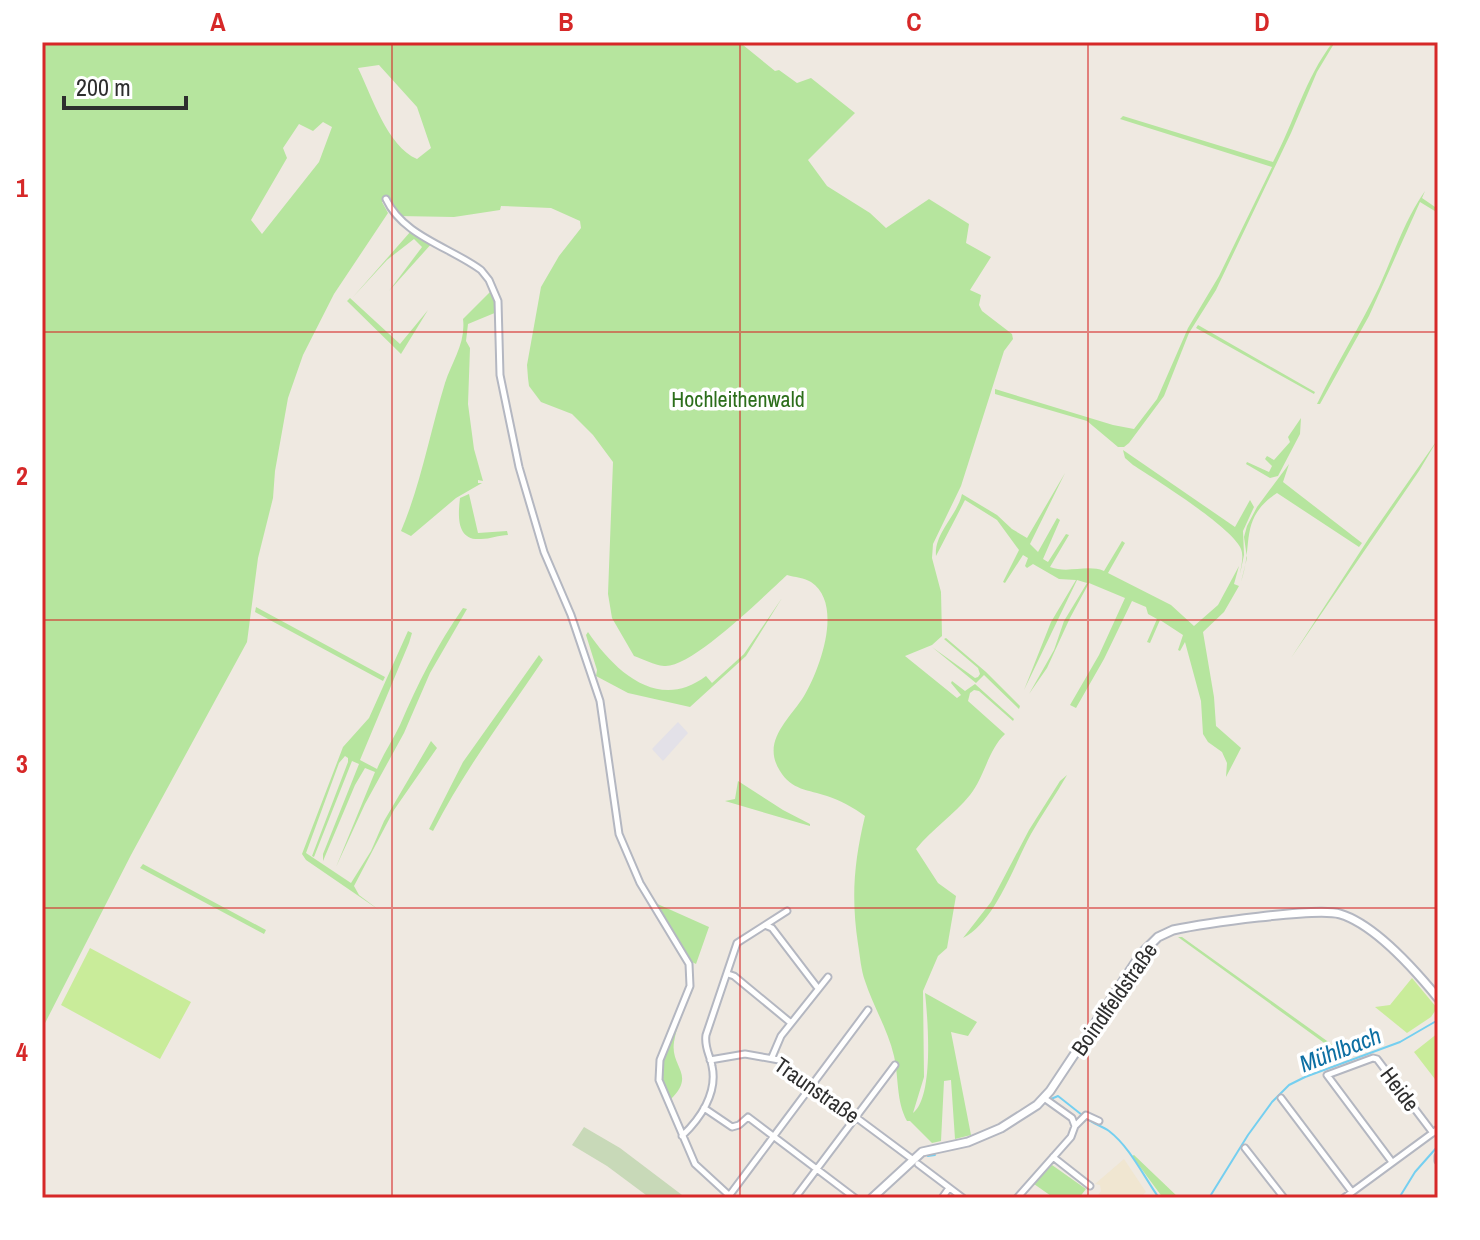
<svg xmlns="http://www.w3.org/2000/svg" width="1480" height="1240" font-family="'Archivo Narrow',sans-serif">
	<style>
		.industrial { fill: #e3e1e8 }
		.education { fill: #f0e6d1 }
		.green { fill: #b6e59e; fill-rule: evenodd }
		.cemetery { fill: #c8d9b8 }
		.pitch { fill: #c9ec9a }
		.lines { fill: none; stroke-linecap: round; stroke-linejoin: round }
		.stream { stroke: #75cff0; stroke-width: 2 }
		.street-casing { stroke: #b4b7c1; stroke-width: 9 }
		.secondary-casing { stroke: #b4b7c1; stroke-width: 11 }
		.street { stroke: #fff; stroke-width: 5 }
		.secondary { stroke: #fff; stroke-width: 7 }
		.grid { fill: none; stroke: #d62828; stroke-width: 2; stroke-opacity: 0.55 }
		.labels { text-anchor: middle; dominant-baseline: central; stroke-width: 7; stroke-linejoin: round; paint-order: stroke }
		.park-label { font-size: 22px; fill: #2c6e1b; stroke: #fff }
		.street-label { font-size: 22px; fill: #2e2e2e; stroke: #fff }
		.water-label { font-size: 24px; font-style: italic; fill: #0d6fa3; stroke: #fff }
		.neatline { fill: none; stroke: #d62828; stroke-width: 3 }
		.grid-label { font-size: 26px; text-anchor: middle; font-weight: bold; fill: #d62828 }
	</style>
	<rect width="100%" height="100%" fill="#efe9e1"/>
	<path class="industrial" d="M678 722 688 733 663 761 652 749Z"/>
	<path class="education" d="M1124 1159 1146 1192 1139 1198H1096L1101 1191 1100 1185 1095 1184Z"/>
	<path class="green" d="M42 42H745L743 45 775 71 779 70 797 83 811 78 855 113 808 160 827 186 870 213 886 228 929 199 969 224 966 243 991 257 970 290 981 295 979 305 982 311 1012 334 1013 339 1004 351 961 486 933 544 932 558 941 592 942 636 932 645 905 656 957 698 961 695 951 683 952 681 965 691 975 684 1014 719 1013 721 979 691 974 690 970 693 968 701 1005 734C988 750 985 776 970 795 954 815 932 829 916 849L938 883 956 896 947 948 938 956 923 991 924 1077 913 1113C934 1097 928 1020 925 993L977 1022 968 1036 951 1032 971 1135 955 1139 951 1080 944 1081 941 1141 932 1143 910 1121H907C896 1101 899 1078 894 1056 888 1030 873 1006 865 981 861 970 860 956 858 944 851 897 854 862 865 816 854 808 840 800 827 796 809 790 791 790 780 771 761 741 789 720 804 696 820 669 844 604 811 582 805 578 794 577 787 575 765 595 691 669 664 666 654 665 643 659 634 656L612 618 608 594 613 462 593 435 572 414 541 402 529 386 528 378 527 365 541 287 559 256 581 228 580 221 551 208 501 206 500 210 454 217 399 216 390 198 382 202 388 213 334 294 303 355 288 398 275 471 273 498 258 558 247 642 131 855 42 1029ZM379 65 417 107 431 148 417 159C387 146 372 96 358 68ZM323 122 332 127 319 162 262 234 251 220 287 158 283 148 299 124 313 131Z
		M1333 42H1335L1317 72 1291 133 1216 290 1189 333 1164 396 1129 443 1124 447H1118L1087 421 995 394V389L1113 425 1134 429 1157 399 1188 328 1219 276 1272 167 1120 119 1123 116 1273 162C1294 123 1305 78 1333 42Z
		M1425 191 1422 198 1438 209V213L1420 202 1369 316 1320 404H1317C1336 364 1360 327 1379 287 1394 254 1404 221 1425 191Z
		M411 231 433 242 389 291 422 247 414 239 387 260 353 297Z
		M492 290 497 312 468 324 466 341 470 348 468 404 474 449 483 481 478 480V483H482L456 498 411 536 401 531C421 484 430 432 445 383 452 361 466 343 463 319Z
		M350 298 400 344 428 310 401 354 347 301Z
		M1198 325 1315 392 1314 394 1196 328Z
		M1301 418 1300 434 1278 476 1270 478 1246 464 1247 462 1269 472 1272 466 1265 459 1267 456 1274 460 1290 442 1288 437Z
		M1438 439 1419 471 1291 658 1369 538Z
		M1123 450 1235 527 1250 500 1254 507 1243 531 1244 555 1240 574C1241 566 1244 557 1241 549 1233 528 1155 479 1133 465L1125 458Z
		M1289 464 1283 482 1362 543 1359 547 1277 493C1238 519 1254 545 1241 582L1247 558 1244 537 1247 526 1257 507Z
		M1065 473 1030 544 1038 552 1057 518 1060 520 1043 559 1048 562 1066 534 1069 535 1050 567C1068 574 1087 564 1104 571L1122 541 1125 543 1108 573 1171 605 1194 626 1218 605 1239 566 1234 584 1239 586 1224 612 1203 632 1214 697 1216 726 1241 748 1226 777 1227 763 1222 752 1208 742 1203 734 1201 701 1185 642 1180 651 1178 650 1183 635 1160 620 1150 643 1147 642 1157 619 1148 614 1146 607 1132 601 1104 659 1076 708 1070 705 1099 655 1125 598 1089 583 1070 618 1047 668 1029 694 1054 650 1064 621 1087 583 1077 580 1024 690 1051 622 1076 580 1059 579 1033 564 1027 568 1025 566 1028 558 1023 555 1005 583 1003 582 1019 550 997 520 965 500 936 556C934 533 957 516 962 494L997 515 1012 529 1027 538Z
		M469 494 478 533 507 531 508 535C499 535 490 539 481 539 456 541 458 515 460 498Z
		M782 598 746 656 690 707 628 693 596 676 597 670 586 635 588 632C615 672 659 712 706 676L712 683 744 654Z
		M256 607 385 677 383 681 255 612Z
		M463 608 467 609 430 673 404 733 365 804 336 867 375 772 365 768 355 785 323 861V854L359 764 352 761 314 857 312 856 348 762V758L345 756 339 763 306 853 351 883 371 851 384 821 431 741 437 748 394 810 354 886 359 895 379 910 306 860 302 854 343 747 369 718 408 631 412 633 409 643 360 760 377 769C383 754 393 740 400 725 418 683 437 645 463 608Z
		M946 638 986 672 1020 706 1019 709 984 675 976 683 932 647 975 678 978 677 980 674 978 668 944 639Z
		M539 655 543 660C505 716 464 771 433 831L429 829 463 762Z
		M1067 775C1056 795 1042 814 1031 834 1014 865 995 922 963 938L991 902 1029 830 1060 781Z
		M738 781 783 810 810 824V826L725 801 735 799Z
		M143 864 266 930 264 934 140 868Z
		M653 902 709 927 696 964 690 961Z
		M1178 937H1182L1348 1056 1345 1058Z
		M691 987H694C687 1005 677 1023 674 1042 670 1068 697 1074 670 1100L661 1079V1063Z
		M1134 1155 1179 1198H1163L1132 1156Z
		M1052 1165 1086 1189 1079 1198H1054L1034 1184Z"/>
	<path class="cemetery" d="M584 1127 620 1148 686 1198H650L607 1166 572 1145Z"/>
	<path class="pitch" d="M90 948 191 1002 160 1059 61 1005Z
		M1412 978 1437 1008 1431 1017 1407 1033 1375 1007 1390 1005Z
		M1438 1033V1083L1414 1052Z"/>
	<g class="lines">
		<path class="stream" d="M1051 1099 1058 1096 1082 1115
			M1087 1119C1094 1124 1102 1126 1109 1131 1130 1147 1144 1177 1159 1198
			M928 1156 935 1155
			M1209 1198 1248 1135 1272 1102 1289 1085 1305 1077 1400 1042 1438 1020
			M1399 1198 1415 1172 1438 1146"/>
		<g class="street-casing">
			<path id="street" d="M386 199C403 236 450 247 481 270L489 280 498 301 500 375 519 467 544 552 571 615 600 701 619 834 640 883 689 964 690 986 660 1060 659 1080 695 1164 732 1198
				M767 926 772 928 817 987
				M728 974 734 976 791 1023
				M772 1057 781 1036 828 977
				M710 1060 745 1054 779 1060 912 1159
				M1044 1098 1072 1118 1075 1126
				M1281 1098 1352 1192
				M704 1108 732 1127 739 1125 748 1117 855 1198
				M682 1136C700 1119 718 1093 712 1066 710 1055 704 1047 706 1035L737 943 787 911
				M1245 1148 1284 1198
				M1438 1156V1161
				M1053 1157 1090 1186
				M1392 1162 1327 1075 1373 1058 1377 1059 1433 1133
				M918 1164 963 1198
				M729 1196 868 1010
				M795 1198 895 1065
				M942 1198 949 1188
				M1017 1198 1071 1137 1075 1126 1086 1115 1099 1121
				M1344 1198 1438 1129"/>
		</g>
		<g class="secondary-casing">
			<path id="secondary" d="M872 1198 922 1152 968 1142 1001 1128 1037 1105 1050 1091 1141 954 1158 937 1173 930C1201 924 1317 907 1340 914 1374 924 1415 970 1438 998"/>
		</g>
		<use href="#street" class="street"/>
		<use href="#secondary" class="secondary"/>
	</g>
	<path class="grid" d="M392 42V1198M740 42V1198M1088 42V1198M42 332H1438M42 620H1438M42 908H1438"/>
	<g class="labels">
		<g class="park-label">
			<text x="738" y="399">Hochleithenwald</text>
		</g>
		<g class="street-label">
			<text transform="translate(1114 999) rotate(-55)">Boindlfeldstraße</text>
			<text transform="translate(1400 1089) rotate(53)">Heide</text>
			<text transform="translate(817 1090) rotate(35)">Traunstraße</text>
		</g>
		<g class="water-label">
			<text transform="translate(1340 1049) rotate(-21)">Mühlbach</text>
		</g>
	</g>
	<rect width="1480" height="1240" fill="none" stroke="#ffffff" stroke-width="88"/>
	<path d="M64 96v12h122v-12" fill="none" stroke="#2e2e2e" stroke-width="4"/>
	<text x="76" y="96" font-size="24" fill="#2e2e2e" stroke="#ffffff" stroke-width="6" paint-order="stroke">200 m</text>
	<rect x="44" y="44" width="1392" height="1152" class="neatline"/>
	<g class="grid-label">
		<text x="218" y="31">A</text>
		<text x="566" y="31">B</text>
		<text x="914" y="31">C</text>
		<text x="1262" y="31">D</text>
		<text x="22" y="197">1</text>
		<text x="22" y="485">2</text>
		<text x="22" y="773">3</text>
		<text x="22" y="1061">4</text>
	</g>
</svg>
